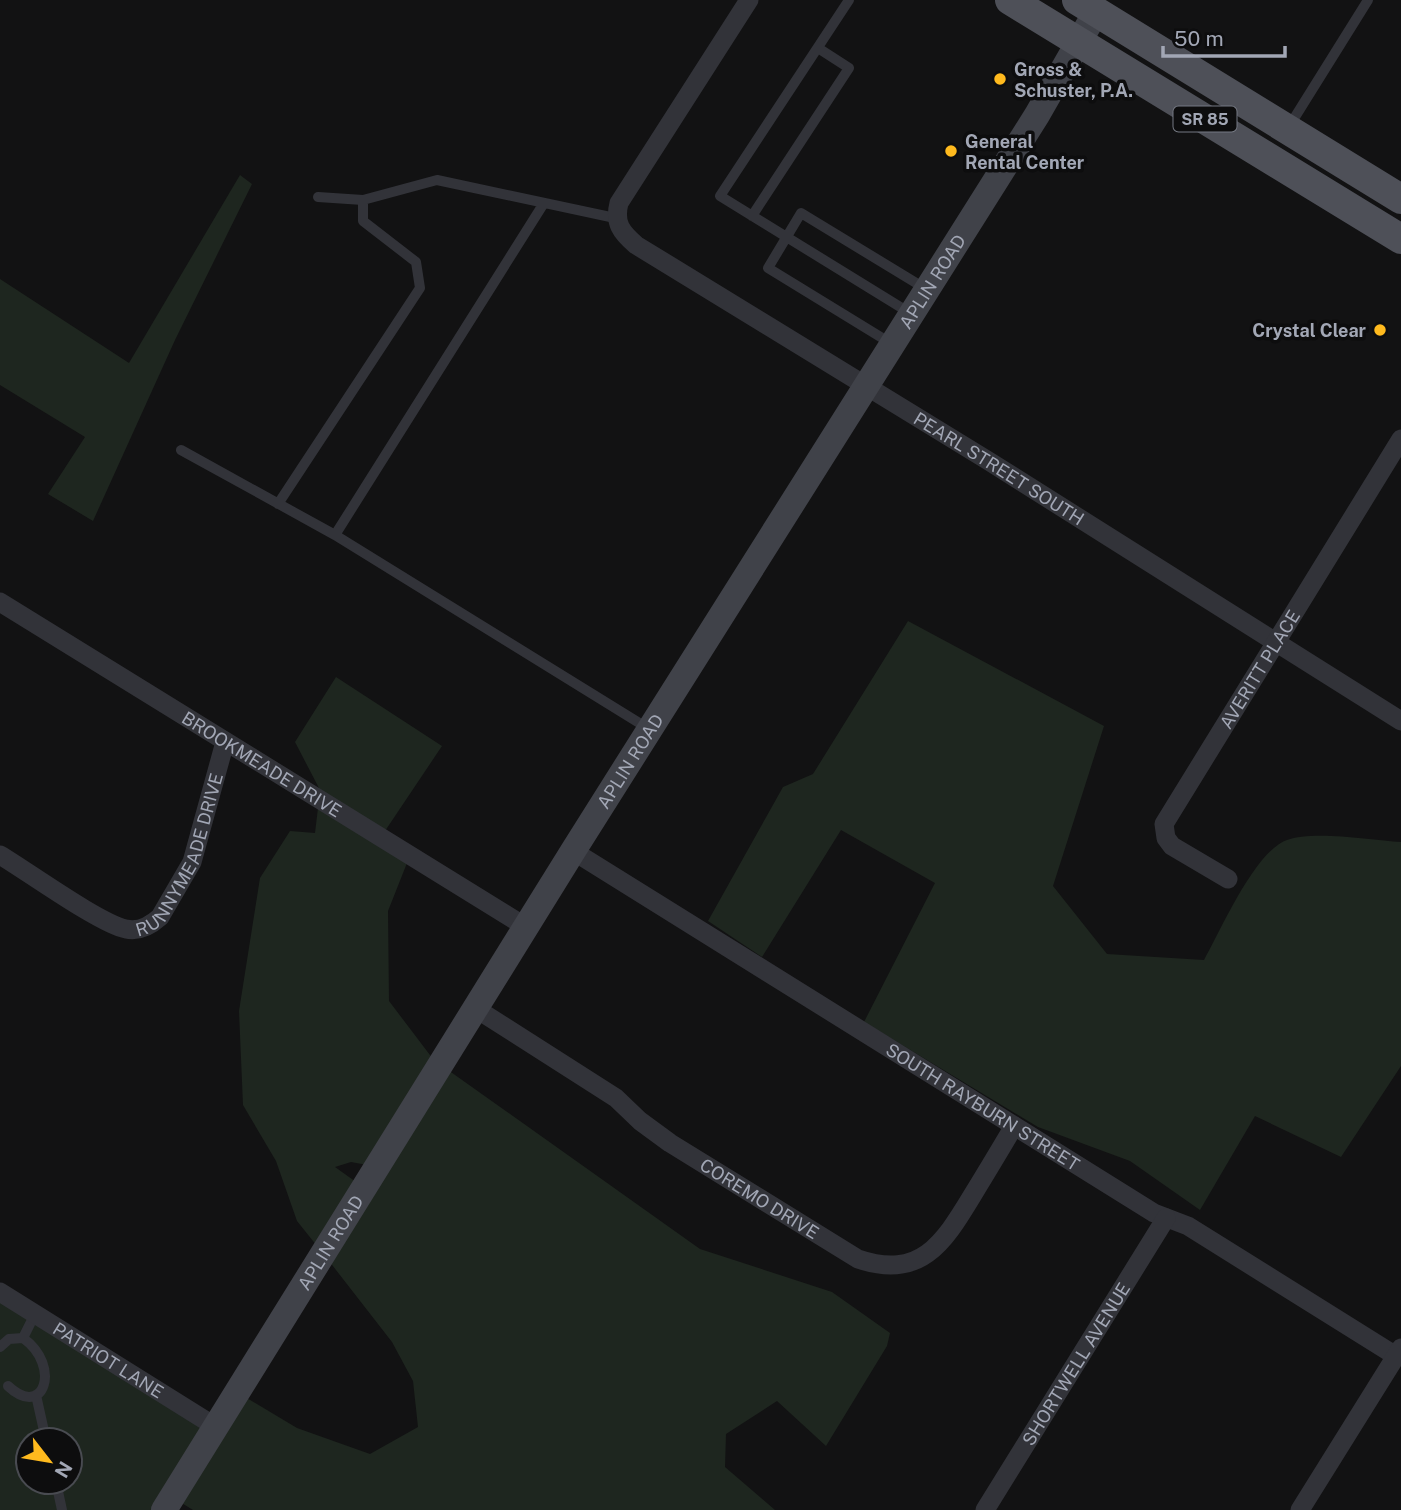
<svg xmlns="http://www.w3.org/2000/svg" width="1401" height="1510" font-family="'Public Sans',sans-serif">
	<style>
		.green { fill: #1e261f; fill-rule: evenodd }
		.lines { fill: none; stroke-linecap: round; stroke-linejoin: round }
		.lane { stroke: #323339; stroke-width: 10 }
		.street { stroke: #323339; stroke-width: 19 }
		.secondary { stroke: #404249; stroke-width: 26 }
		.primary { stroke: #4e5058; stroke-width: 30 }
		.poi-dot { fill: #ffba1e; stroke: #0d0d0e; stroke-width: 2.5 }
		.labels { text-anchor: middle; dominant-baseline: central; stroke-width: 7; stroke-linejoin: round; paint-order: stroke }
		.shield { fill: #0d0d0e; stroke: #757983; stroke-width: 2 }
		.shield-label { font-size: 16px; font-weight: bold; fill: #a2a7b5 }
		.poi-label { font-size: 18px; font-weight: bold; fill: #a2a7b5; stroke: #0d0d0e; text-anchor: start }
		.street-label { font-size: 18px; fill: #a2a7b5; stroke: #0d0d0e }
	</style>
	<rect width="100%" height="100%" fill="#121213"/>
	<path class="green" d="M240 175 252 184 175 340 93 521 48 494 85 437 0 385V279L129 363Z
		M908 621 1104 726 1053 886 1107 954 1204 960C1221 930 1255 851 1287 840 1313 830 1372 840 1401 842V1066L1341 1157 1255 1116 1200 1210 1130 1161 1038 1127 864 1022 935 883 841 830 762 957 708 921 783 787 813 774Z
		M336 677 442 746 385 831 320 790 295 742Z
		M318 808 407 863 388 911 389 1001 433 1059 367 1165 351 1162 335 1167 356 1182 317 1246 297 1221 276 1161 243 1105 239 1011 260 878 290 831 315 833Z
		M448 1070 700 1249 832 1292 890 1333 887 1346 826 1446 777 1401 726 1434 725 1467 775 1510H193L180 1502 245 1397 297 1428 370 1454 418 1427 413 1381 392 1342 329 1261Z
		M0 1302 203 1429 153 1510H0ZM28 1440H70V1482H28Z"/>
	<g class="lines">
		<path class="lane" d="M849 0 720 196 910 313
			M1290 125 1368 0
			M318 197 363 200 437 180 615 218
			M752 216 849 68 818 48
			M892 344 768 268 801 213 926 289
			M181 450 335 535 649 729
			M278 504 420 288 416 262 363 221V200
			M335 535 544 203
			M0 1347 9 1339 23 1338
			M8 1386C44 1420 62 1366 23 1338L35 1314
			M36 1395 46 1440
			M56 1482 62 1510"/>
		<g class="street">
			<path id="s1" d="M749 0 619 203C614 223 621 232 636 245L987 460 1401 721"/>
			<path id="s2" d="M0 602 526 927"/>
			<path id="s3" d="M573 851 1154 1213 1188 1226 1396 1356"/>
			<path id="s4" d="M0 855C27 871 100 924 126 929 139 932 150 926 160 917L192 862 225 742"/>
			<path id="s5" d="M1228 879 1172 846 1166 838 1164 824 1401 439"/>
			<path id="s6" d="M475 1008 616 1098 640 1121 670 1143 858 1259C920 1280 943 1244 972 1196 986 1173 1000 1150 1014 1126"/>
			<path id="s7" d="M0 1292 216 1427"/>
			<path id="s8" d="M985 1510 1166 1218"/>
			<path d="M1300 1510 1401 1348"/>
		</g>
		<path class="secondary" id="s9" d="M164 1510 573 851 1037 115 1096 12"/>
		<path class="primary" d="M1010 0 1401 239
			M1077 0 1401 199"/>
	</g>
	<g class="poi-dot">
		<circle cx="1000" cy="79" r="7"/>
		<circle cx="951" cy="151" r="7"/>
		<circle cx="1380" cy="330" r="7"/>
	</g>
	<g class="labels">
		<rect class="shield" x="1173.5" y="106.5" width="63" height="25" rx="5"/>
		<g class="shield-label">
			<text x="1205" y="119">SR 85</text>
		</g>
		<g class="poi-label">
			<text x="1014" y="69">Gross &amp;<tspan x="1014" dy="21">Schuster, P.A.</tspan></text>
			<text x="965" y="141">General<tspan x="965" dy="21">Rental Center</tspan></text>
			<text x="1366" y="330" text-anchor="end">Crystal Clear</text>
		</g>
		<g class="street-label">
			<text stroke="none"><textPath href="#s9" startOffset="1449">APLIN ROAD</textPath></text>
			<text stroke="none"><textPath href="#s1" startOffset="716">PEARL STREET SOUTH</textPath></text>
			<text stroke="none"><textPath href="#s5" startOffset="271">AVERITT PLACE</textPath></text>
			<text stroke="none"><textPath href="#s9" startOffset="882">APLIN ROAD</textPath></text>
			<text stroke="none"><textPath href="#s2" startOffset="308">BROOKMEADE DRIVE</textPath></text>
			<text stroke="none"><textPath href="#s4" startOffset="248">RUNNYMEADE DRIVE</textPath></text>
			<text stroke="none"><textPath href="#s3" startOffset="483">SOUTH RAYBURN STREET</textPath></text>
			<text stroke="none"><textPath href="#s6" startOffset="343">COREMO DRIVE</textPath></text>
			<text stroke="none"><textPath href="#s9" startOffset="315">APLIN ROAD</textPath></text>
			<text stroke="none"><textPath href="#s7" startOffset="128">PATRIOT LANE</textPath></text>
			<text stroke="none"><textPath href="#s8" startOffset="172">SHORTWELL AVENUE</textPath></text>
		</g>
	</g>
	<g transform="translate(49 1461) rotate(121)"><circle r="33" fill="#0d0d0e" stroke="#494b51" stroke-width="2"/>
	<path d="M0-5L12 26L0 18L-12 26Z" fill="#ffba1e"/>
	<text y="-10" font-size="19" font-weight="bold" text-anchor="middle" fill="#a2a7b5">N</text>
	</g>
	<path d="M1163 46v10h122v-10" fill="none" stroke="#a2a7b5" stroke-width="3.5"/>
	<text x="1174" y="46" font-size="21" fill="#a2a7b5" stroke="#0d0d0e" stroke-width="5" paint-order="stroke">50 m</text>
</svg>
